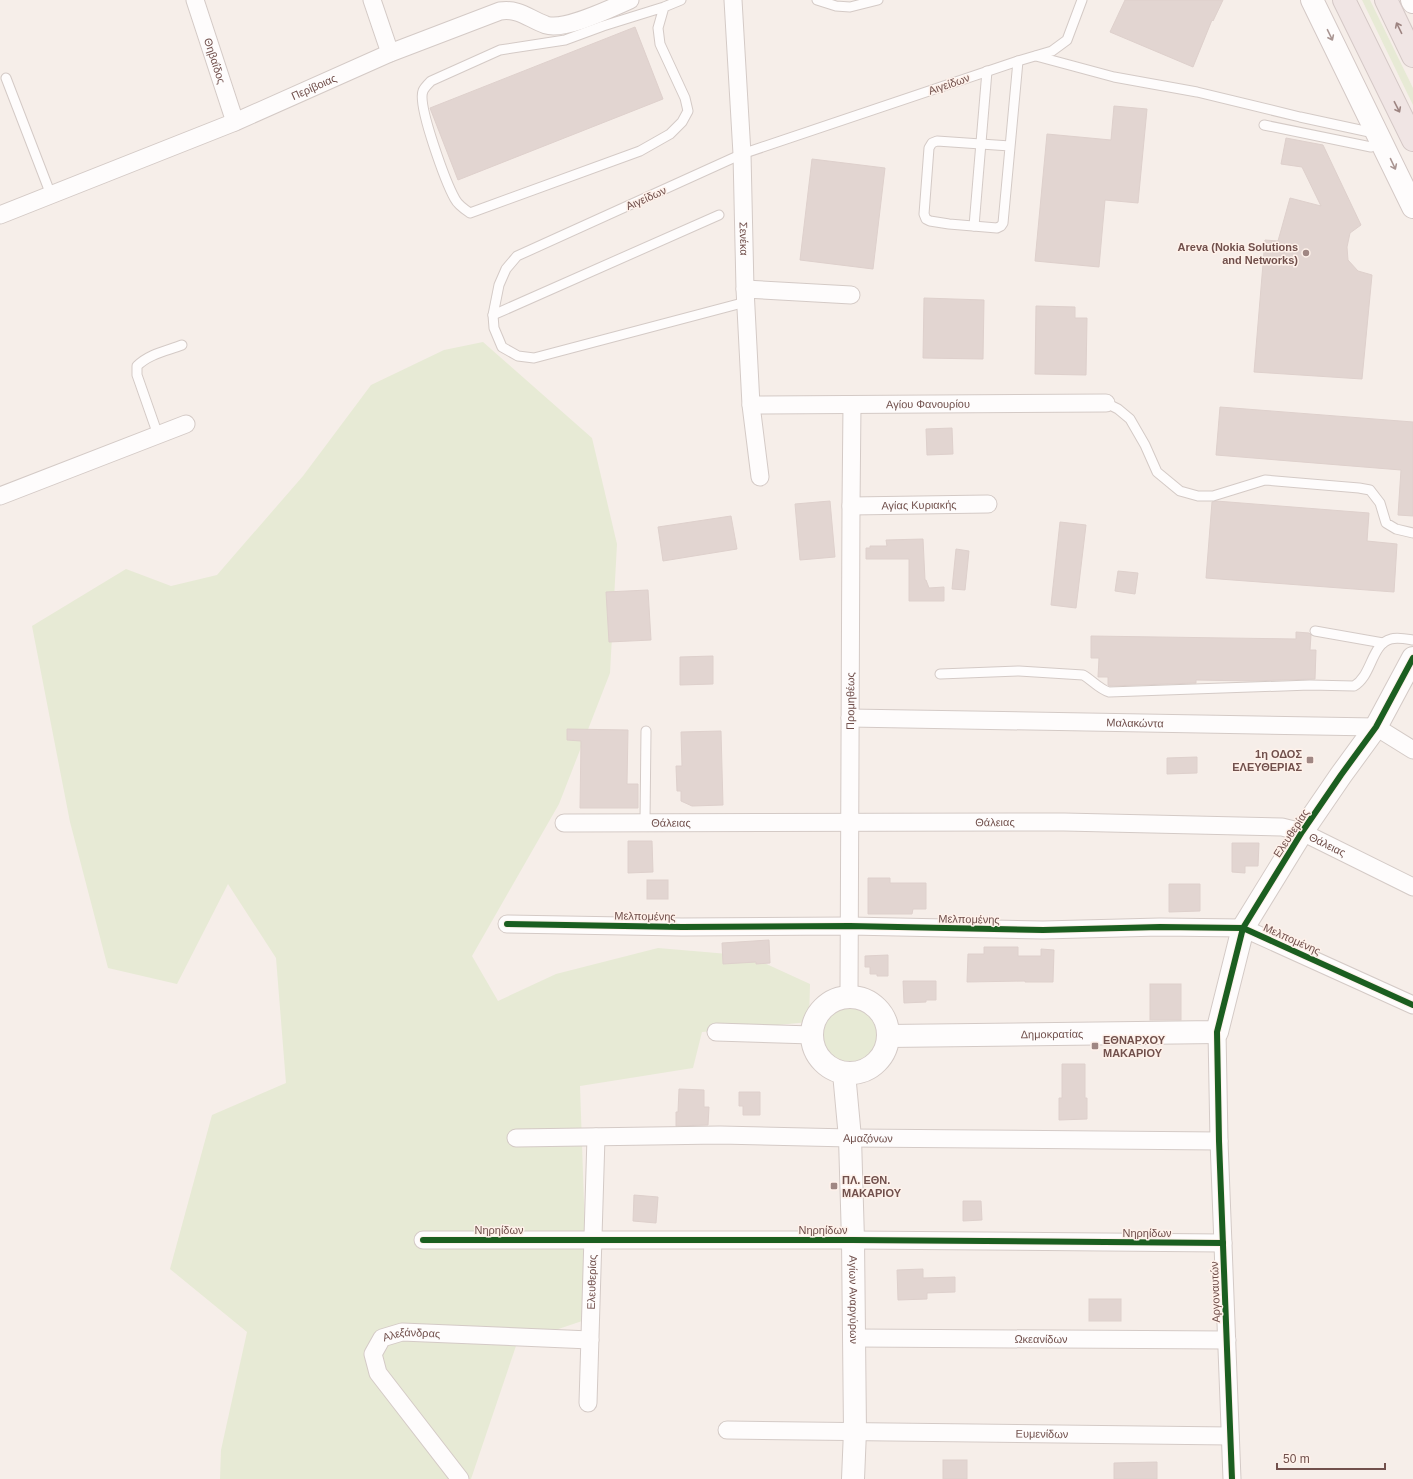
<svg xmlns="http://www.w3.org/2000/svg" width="1413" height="1479" viewBox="0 0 1413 1479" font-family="Arial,sans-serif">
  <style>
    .green { fill: #e7ead5 }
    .building { fill: #e2d5d1; stroke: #ded0cc }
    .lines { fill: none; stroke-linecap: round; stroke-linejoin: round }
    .service-casing { stroke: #d4cac6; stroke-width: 11 }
    .minor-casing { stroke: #d4cac6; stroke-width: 19 }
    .tertiary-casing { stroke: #d4cac6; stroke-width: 24 }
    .secondary-casing { stroke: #d4c9c6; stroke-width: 24 }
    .motorway-casing { stroke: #d4c8c6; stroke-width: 24 }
    .service { stroke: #fefcfc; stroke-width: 9 }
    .minor { stroke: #fefcfc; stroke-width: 17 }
    .tertiary { stroke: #fefcfc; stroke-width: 22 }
    .secondary { stroke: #fefcfc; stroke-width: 22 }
    .motorway { stroke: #f0e5e4; stroke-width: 22 }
    .cycleway-casing { stroke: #fef1ea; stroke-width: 8 }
    .cycleway { stroke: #1b5e20; stroke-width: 6 }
    .oneway { stroke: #9d8481 }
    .oneway2 { stroke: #a99592 }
    .poi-dot { fill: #a08783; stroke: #fef1ea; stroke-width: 1.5 }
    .labels { text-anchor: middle; stroke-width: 3; stroke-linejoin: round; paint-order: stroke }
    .street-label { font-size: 11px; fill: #71504c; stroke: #fef1ea }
    .poi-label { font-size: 11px; font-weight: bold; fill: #71504c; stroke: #fef1ea; text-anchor: end }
  </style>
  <rect width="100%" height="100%" fill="#f6eee9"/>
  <g class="green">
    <path d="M1362 0H1370L1413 88V105Z"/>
    <path d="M483 342 592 438 617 544 610 673 559 804 472 956 498 1001 556 974 658 948 740 955 760 961 810 984 809 1022 702 1032 693 1068 580 1086 588 1319 517 1343 471 1479H220L221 1450 247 1332 170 1269 212 1115 286 1083 276 958 228 884 177 984 108 968 70 822 32 626 126 569 171 586 217 575 303 476 371 385 444 350Z"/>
    <circle cx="849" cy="1036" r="30"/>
  </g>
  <g class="building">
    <path d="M1125 0H1223L1213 21 1212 20 1193 67 1110 32Z"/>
    <path d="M635 27 663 99 458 180 430 108Z"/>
    <path d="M1114 106 1147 109 1138 203 1105 200 1099 267 1035 261 1047 134 1111 140Z"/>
    <path d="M1286 138 1323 145 1361 225 1350 233 1347 247 1348 260 1358 271 1372 275 1362 379 1254 372 1265 240 1278 241 1290 198 1321 206 1302 167 1281 164Z"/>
    <path d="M812 159 885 168 873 269 800 260Z"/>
    <path d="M924 298 984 300 983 359 923 358Z"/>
    <path d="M1036 306 1075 307V318H1087L1086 375 1035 374Z"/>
    <path d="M1220 407 1413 422V516L1398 515 1401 470 1216 455Z"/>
    <path d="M952 428 953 454 927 455 926 429Z"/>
    <path d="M830 501 835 557 800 560 795 504Z"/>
    <path d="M1216 501 1369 513 1367 541 1397 544 1394 592 1206 578 1212 502Z"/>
    <path d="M731 516 737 549 663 561 658 527Z"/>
    <path d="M1060 522 1086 525 1076 608 1051 605Z"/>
    <path d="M923 539 925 580H926L929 588 944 587V601H909V559H866V548H870V546H887L886 540Z"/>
    <path d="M956 549 969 551 965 590 952 589Z"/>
    <path d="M1118 571 1138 573 1135 594 1115 591Z"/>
    <path d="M648 590 651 640 609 642 606 592Z"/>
    <path d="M1296 632 1309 633 1311 635 1310 650H1316L1315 679 1250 681 1196 680V683L1110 686 1108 685V677H1098L1099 658H1091V636L1296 639Z"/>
    <path d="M713 656V684L680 685V657Z"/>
    <path d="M567 729 628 730 627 784H638V808H580L581 741 567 740Z"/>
    <path d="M721 731 723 805 692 806 681 801V791H677L676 766H682L681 732Z"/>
    <path d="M1197 757V773L1167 774V758Z"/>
    <path d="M628 841H652L653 872 628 873Z"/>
    <path d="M1232 843H1259L1258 866H1245V873L1232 872Z"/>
    <path d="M868 878H890V883H926V909H913L912 914H868Z"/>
    <rect x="647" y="880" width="21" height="19"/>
    <path d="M1169 884H1200V911L1169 912Z"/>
    <path d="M769 940 770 963 756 964V962L723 964 722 943Z"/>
    <path d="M984 947H1018V956H1041V949L1054 950 1053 982H1025V981L967 982 968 954H984Z"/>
    <path d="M888 955V976H877V974H870V967H865V956Z"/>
    <path d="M903 981H936V1000H926V1002L904 1003Z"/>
    <rect x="1150" y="984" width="31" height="36"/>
    <path d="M1062 1064H1085V1098H1087V1119L1059 1120V1098H1062Z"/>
    <path d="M679 1089 704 1090V1107H709L708 1125 676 1126V1112H678Z"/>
    <path d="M739 1092H760V1115H743V1106H739Z"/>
    <path d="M634 1195 658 1197 656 1223 633 1221Z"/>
    <path d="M963 1201H981L982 1220 963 1221Z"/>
    <path d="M923 1269V1278L955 1277V1292L927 1293V1299L898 1300 897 1270Z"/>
    <rect x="1089" y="1299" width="32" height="22"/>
    <rect x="943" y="1460" width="24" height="19"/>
    <path d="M1157 1462V1479H1114V1463Z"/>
  </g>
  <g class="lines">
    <g class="service-casing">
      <g id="service">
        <path d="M817 0 836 6 850 7 878 0"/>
        <path d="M664 7 658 28 660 44 685 98 688 111 682 122 670 134 640 151 470 213C464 209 458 205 455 199 446 183 417 105 423 91 424 88 428 84 431 81L500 50 565 40 603 26 664 7 681 0"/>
        <path d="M1036 56 1114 77 1197 92 1300 117 1374 133"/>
        <path d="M6 78 51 195"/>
        <path d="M1264 125 1371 147 1382 143"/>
        <path d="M1010 146 937 141 932 143 929 148 924 214 926 219 930 221 949 224 997 228 1001 226 1003 223 1018 61"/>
        <path d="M974 226 987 71"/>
        <path d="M746 302 534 358 518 356 502 347 494 328 493 315 499 285 506 269 517 256 742 154 1018 61 1052 51 1067 40 1082 0"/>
        <path d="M493 315 719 215"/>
        <path d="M1106 403 1118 409 1130 419 1145 445 1157 472 1180 491 1198 496H1213L1265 480 1359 488 1370 490 1380 503 1386 523 1396 529 1413 533"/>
        <path d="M158 435 137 375V366C149 354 166 351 182 345"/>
        <path d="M1315 631 1383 643"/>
        <path d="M940 674 1019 671 1083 675C1092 680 1099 689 1109 692L1310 685 1354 686C1372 676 1371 644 1391 639 1397 637 1407 639 1413 640"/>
        <path d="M645 822 646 731"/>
      </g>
    </g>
    <g class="minor-casing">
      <g id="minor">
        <path id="s1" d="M195 0 235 122"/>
        <path d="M372 0 390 53"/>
        <path id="s2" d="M733 0 742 154 745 289 751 405 760 477"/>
        <path id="s3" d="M0 215 235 122 390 53 500 11C519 8 529 19 546 25 565 31 611 8 630 0"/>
        <path d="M745 289 851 295"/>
        <path id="s4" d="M751 405 1106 403"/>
        <path d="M0 496 186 424"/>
        <path id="s5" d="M851 506 988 504"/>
        <path id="s6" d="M850 718 1376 727 1413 750"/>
        <path id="s7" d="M564 823 1064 822 1282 827 1302 832 1413 887"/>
        <path d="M507 924 682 927 850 926 1043 930 1160 927 1243 928 1413 1005"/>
        <path id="s8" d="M849 997 851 506 852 405"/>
        <path d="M716 1032 812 1035"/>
        <path d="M1217 1032 1219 1141 1232 1479"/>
        <path id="s9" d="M516 1138 720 1135 850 1138 1219 1141"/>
        <path d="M423 1240H853L1223 1243"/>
        <path id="s10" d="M855 1338 1227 1340"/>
        <path id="s11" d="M588 1403 596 1137"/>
        <path id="s12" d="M727 1430 1230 1436"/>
        <path id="s13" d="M460 1479 378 1373 373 1354 382 1338 402 1332 590 1340"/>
      </g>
    </g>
    <g class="tertiary-casing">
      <g id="tertiary">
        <circle cx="850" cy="1035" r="38"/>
        <path id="s14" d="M888 1036 1217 1032 1243 928 1302 832 1341 775 1376 727 1413 658"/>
        <path id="s15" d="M844 1073 850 1138 853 1240 855 1431 853 1479"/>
      </g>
    </g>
    <g class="secondary-casing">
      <g id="secondary">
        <path d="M1312 0 1413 207"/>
        <path d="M1412 0 1413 2"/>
      </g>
    </g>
    <g class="motorway-casing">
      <g id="motorway">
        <path d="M1344 0 1413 140"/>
        <path d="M1386 0 1413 56"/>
      </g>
    </g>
    <use href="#service" class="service"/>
    <use href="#minor" class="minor"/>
    <use href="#tertiary" class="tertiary"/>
    <use href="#secondary" class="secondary"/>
    <use href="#motorway" class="motorway"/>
    <g class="cycleway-casing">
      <g id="cycleway">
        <path d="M507 924 682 927 850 926 1043 930 1160 927 1243 928 1413 1005"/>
        <path d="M423 1240H853L1223 1243"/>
        <path d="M1232 1479 1219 1141 1217 1032 1243 928 1302 832 1341 775 1376 727 1413 658"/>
      </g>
    </g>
    <use href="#cycleway" class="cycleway"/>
  </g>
  <defs><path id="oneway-shaft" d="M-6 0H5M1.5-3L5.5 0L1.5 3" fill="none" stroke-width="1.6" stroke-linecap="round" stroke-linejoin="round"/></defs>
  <g class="oneway">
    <use href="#oneway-shaft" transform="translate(1399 28) rotate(-116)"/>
    <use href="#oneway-shaft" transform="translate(1397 107) rotate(63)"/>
  </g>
  <g class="oneway2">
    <use href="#oneway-shaft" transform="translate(1330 35) rotate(64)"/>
    <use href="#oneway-shaft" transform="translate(1393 164) rotate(65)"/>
  </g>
  <g class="poi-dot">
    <circle cx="1306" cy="253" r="4"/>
    <rect x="1306" y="756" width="8" height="8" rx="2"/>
    <rect x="1091" y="1042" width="8" height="8" rx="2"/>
    <rect x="830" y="1182" width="8" height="8" rx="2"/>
  </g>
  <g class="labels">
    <g class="street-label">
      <text dy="4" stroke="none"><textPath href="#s1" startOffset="64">Θηβαΐδος</textPath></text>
      <text transform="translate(949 84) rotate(-19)" y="4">Αιγείδων</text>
      <text dy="4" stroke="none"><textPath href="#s3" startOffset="339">Περίβοιας</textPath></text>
      <text transform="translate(646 198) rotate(-24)" y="4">Αιγείδων</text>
      <text dy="4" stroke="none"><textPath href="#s2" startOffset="239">Σενέκα</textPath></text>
      <text dy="4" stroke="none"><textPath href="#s4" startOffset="177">Αγίου Φανουρίου</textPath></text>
      <text dy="4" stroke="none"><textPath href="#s5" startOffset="68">Αγίας Κυριακής</textPath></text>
      <text dy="4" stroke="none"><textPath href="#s8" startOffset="296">Προμηθέως</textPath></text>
      <text dy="4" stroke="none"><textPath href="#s6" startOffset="285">Μαλακώντα</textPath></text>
      <text dy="4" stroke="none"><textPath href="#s7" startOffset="107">Θάλειας</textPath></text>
      <text dy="4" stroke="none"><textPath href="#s7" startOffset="431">Θάλειας</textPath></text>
      <text transform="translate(1291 833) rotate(-57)" y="4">Ελευθερίας</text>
      <text dy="4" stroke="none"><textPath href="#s7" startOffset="767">Θάλειας</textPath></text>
      <text transform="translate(645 916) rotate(1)" y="4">Μελπομένης</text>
      <text transform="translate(969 919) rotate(1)" y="4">Μελπομένης</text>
      <text transform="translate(1292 939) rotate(24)" y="4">Μελπομένης</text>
      <text dy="4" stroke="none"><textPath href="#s14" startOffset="164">Δημοκρατίας</textPath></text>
      <text dy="4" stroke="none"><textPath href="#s9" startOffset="352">Αμαζόνων</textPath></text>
      <text x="499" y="1234">Νηρηίδων</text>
      <text x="823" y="1234">Νηρηίδων</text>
      <text x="1147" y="1237">Νηρηίδων</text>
      <text dy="4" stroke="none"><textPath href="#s11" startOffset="121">Ελευθερίας</textPath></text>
      <text transform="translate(1215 1292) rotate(-92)" y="4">Αργοναυτών</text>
      <text dy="4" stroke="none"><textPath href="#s15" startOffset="227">Αγίων Αναργύρων</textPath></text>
      <text dy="4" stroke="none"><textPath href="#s13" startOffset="202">Αλεξάνδρας</textPath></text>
      <text dy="4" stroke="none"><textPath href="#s10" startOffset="186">Ωκεανίδων</textPath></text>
      <text dy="4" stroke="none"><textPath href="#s12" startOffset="315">Ευμενίδων</textPath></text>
    </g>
    <g class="poi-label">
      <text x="1298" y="251">Areva (Nokia Solutions<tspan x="1298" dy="13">and Networks)</tspan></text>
      <text x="1302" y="758">1η ΟΔΟΣ<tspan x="1302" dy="13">ΕΛΕΥΘΕΡΙΑΣ</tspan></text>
      <text x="1103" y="1044" text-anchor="start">ΕΘΝΑΡΧΟΥ<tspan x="1103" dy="13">ΜΑΚΑΡΙΟΥ</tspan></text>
      <text x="842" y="1184" text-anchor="start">ΠΛ. ΕΘΝ.<tspan x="842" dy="13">ΜΑΚΑΡΙΟΥ</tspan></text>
    </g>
  </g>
  <path d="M1277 1463v6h108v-6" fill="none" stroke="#71504c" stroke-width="2"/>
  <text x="1283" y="1463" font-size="12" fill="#71504c" stroke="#fef1ea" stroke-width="3" paint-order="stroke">50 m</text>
</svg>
